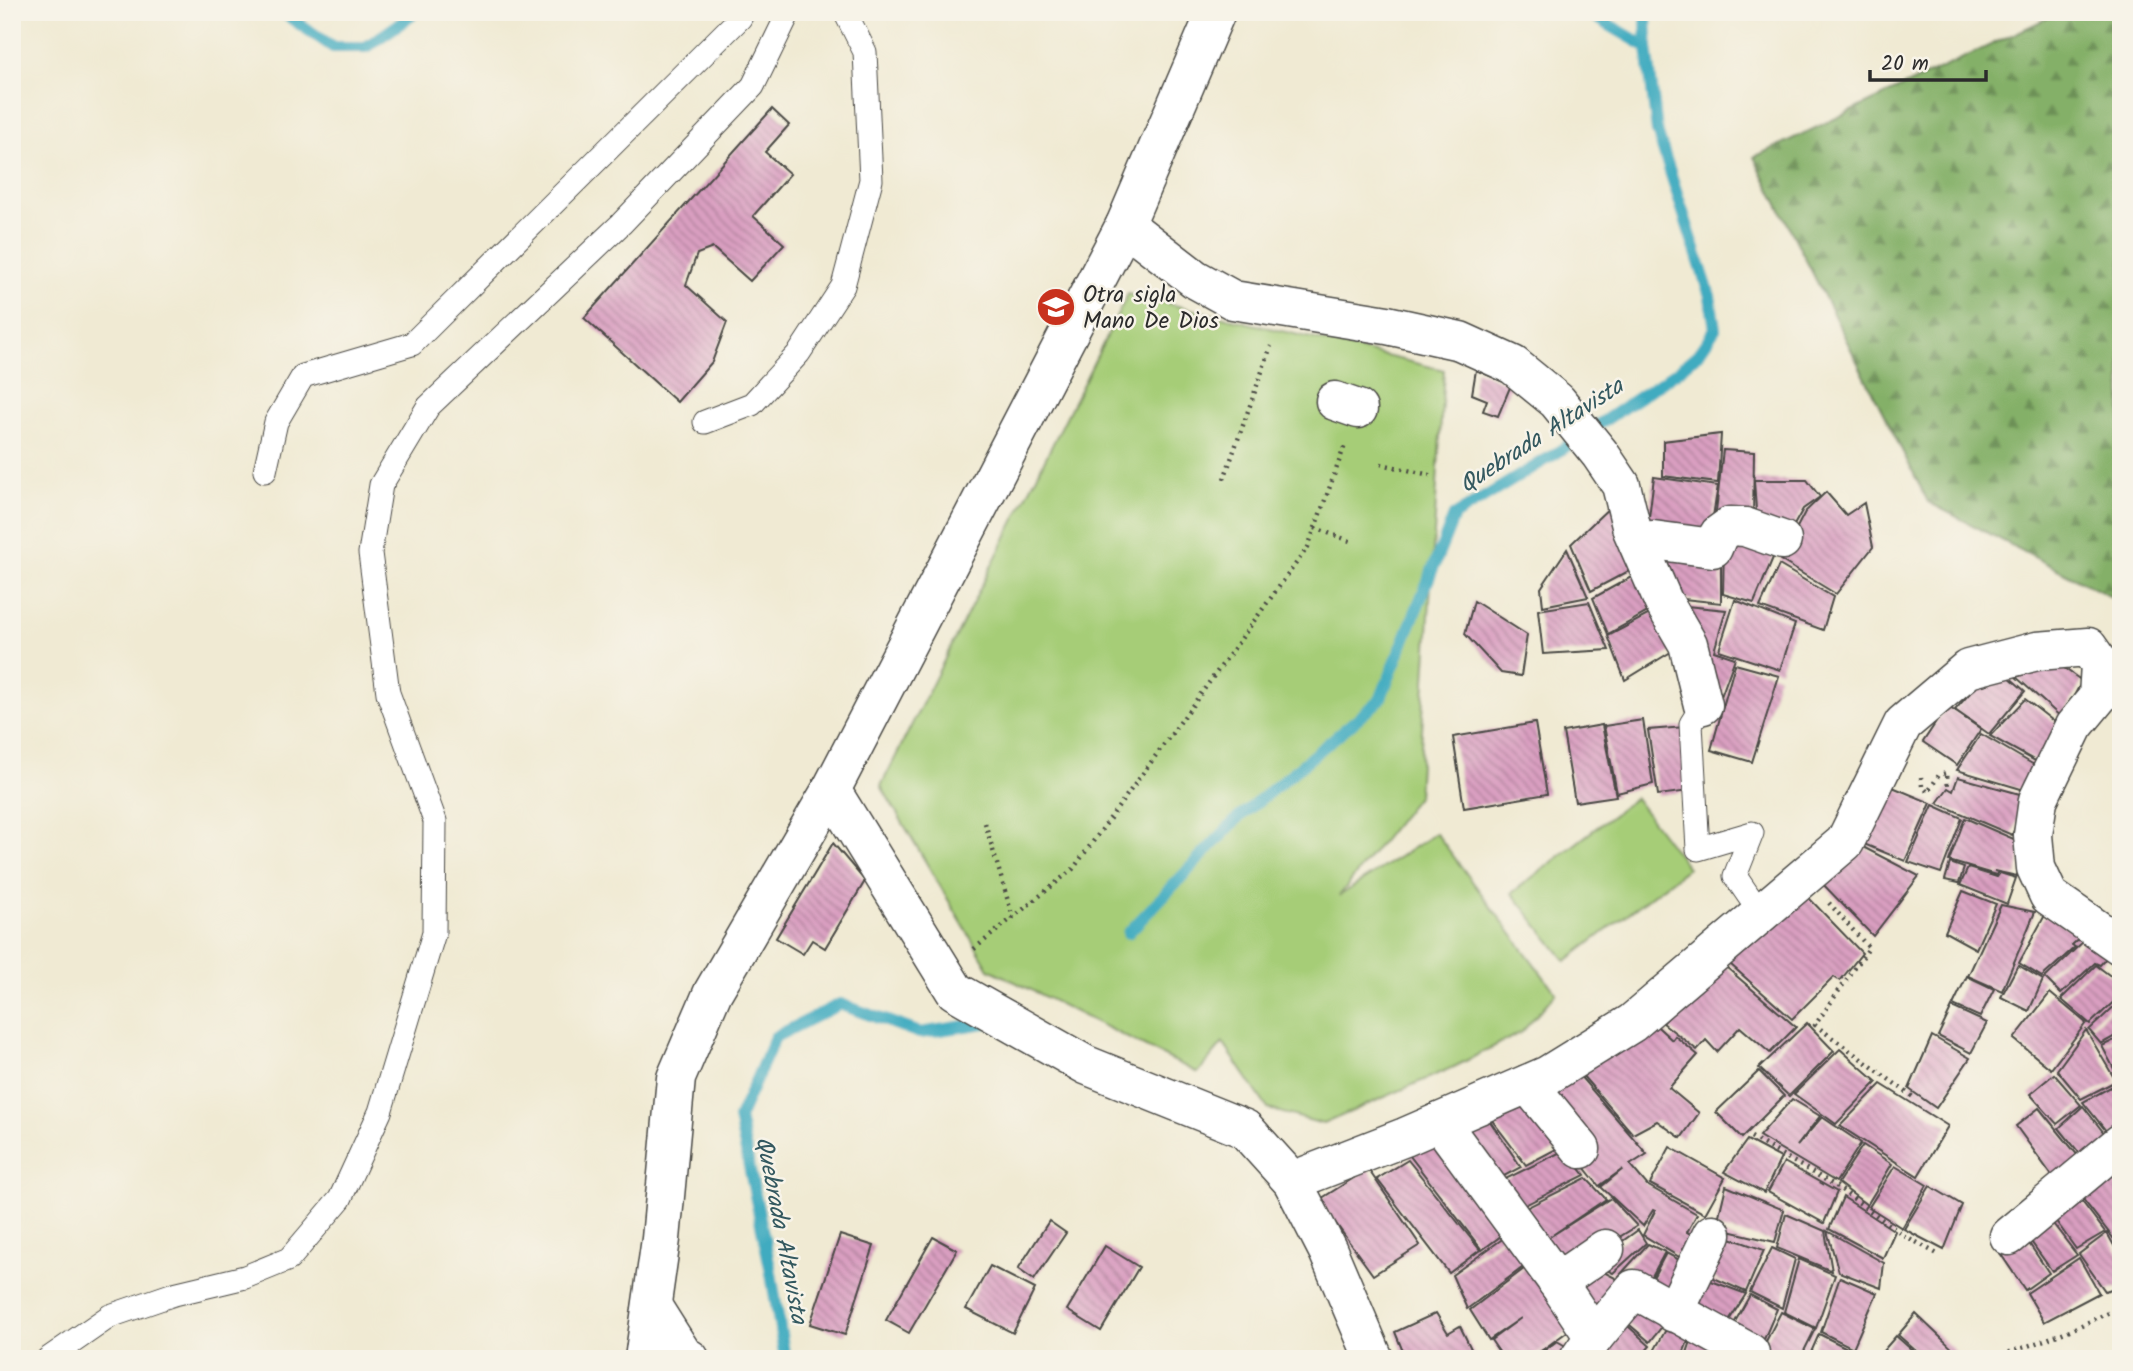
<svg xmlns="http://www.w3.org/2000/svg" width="2133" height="1371" viewBox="0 0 2133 1371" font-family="Kalam,sans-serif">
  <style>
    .forest { fill: url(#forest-firs); stroke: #586e4a; stroke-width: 2 }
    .park { fill: #a6cd77; stroke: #687c51; stroke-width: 2 }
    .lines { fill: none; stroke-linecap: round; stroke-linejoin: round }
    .stream { stroke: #41abc0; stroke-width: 12 }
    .building { fill: url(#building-back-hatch) }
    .lane-casing { stroke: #494844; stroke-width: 25 }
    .street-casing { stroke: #494844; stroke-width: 41 }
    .secondary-casing { stroke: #494844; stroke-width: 41 }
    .path { stroke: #494844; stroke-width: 4.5; stroke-dasharray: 2 5; stroke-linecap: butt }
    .lane { stroke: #fff; stroke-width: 23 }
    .street { stroke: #fff; stroke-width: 38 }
    .secondary { stroke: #fff; stroke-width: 38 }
    .labels { text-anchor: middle; stroke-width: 5; stroke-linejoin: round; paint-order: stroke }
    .poi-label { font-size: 23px; fill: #2b2b2b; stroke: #f7f3e8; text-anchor: start }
    .water-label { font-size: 24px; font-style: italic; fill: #33585f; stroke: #f7f3e8 }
  </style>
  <defs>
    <pattern id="forest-firs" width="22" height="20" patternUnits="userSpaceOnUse" patternTransform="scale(1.75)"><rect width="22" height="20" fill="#84b068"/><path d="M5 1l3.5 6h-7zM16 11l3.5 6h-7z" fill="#6c8f56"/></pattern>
    <pattern id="building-back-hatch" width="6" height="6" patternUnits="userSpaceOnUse" patternTransform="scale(1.75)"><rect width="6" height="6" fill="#da9fc1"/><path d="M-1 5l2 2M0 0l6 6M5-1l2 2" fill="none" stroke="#b1829d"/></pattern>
  </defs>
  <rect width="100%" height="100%" fill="#f7f3e8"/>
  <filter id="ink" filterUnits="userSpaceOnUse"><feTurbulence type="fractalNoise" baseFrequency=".0143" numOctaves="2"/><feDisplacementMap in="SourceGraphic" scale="14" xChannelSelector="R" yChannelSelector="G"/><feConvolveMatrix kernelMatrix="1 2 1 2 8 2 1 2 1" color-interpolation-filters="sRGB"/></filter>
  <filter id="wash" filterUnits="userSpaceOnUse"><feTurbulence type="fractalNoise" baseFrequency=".00686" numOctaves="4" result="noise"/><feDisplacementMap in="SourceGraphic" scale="28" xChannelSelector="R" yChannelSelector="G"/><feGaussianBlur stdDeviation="1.57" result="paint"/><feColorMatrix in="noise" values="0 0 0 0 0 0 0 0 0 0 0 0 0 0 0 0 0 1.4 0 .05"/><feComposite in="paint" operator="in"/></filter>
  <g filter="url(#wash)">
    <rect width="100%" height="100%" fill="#f0ead3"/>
    <path class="forest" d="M2060 12H2121V602L1928 502 1754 157Z"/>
    <g class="park">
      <path d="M1128 294 1444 370 1418 796 1339 896 1436 833 1556 993 1522 1032 1456 1066 1323 1124 1268 1109 1223 1043 1198 1073 989 969 881 786Z"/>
      <path d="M1635 798 1688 868 1566 961 1512 893Z"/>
    </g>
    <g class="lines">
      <g class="stream">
        <path d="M282 12 333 47H366L411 16 413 12"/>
        <path d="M1587 12 1647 47"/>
        <path d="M1128 933 1237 819 1380 700 1454 516 1555 454 1678 371 1698 354 1715 329 1710 296 1657 131 1647 47 1646 12"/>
        <path d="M785 1359 770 1267 739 1118 775 1037 840 1004 920 1033 991 1022"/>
      </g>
    </g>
    <g id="blocks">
      <g class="building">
        <path d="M772 109 789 125 765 152 790 174 753 216 784 244 750 281 713 248 697 254 686 285 727 322 712 362 677 402 584 318Z"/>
        <path d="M1476 370 1511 385 1498 416 1483 411 1487 400 1472 394Z"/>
        <path d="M1721 434 1718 483 1663 476V441Z"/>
        <path d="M1723 450 1754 452 1753 520H1715Z"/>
        <path d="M1654 477 1718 486 1709 541 1647 534Z"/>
        <path d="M1754 480H1807L1820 497 1803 509 1788 536 1757 525Z"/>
        <path d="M1826 492 1846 515 1864 503 1873 547 1836 594 1780 560 1805 512Z"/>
        <path d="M1613 504 1642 564 1591 591 1571 544Z"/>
        <path d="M1724 543 1777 548 1754 603 1723 594Z"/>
        <path d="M1662 548 1721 556V603L1665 597Z"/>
        <path d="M1567 549 1588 597 1543 606 1541 588Z"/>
        <path d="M1779 565 1833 597 1823 630 1760 607Z"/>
        <path d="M1644 570 1660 605 1608 634 1593 598Z"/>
        <path d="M1735 600 1795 624 1780 670 1719 650Z"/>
        <path d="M1474 601 1527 635 1521 676 1501 673 1465 634Z"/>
        <path d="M1589 602 1609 650 1543 654 1538 610Z"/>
        <path d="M1676 605 1726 610 1714 651 1735 658 1719 702Z"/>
        <path d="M1659 609 1679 647 1625 680 1608 636Z"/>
        <path d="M2057 663 2082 681 2062 718 2016 677Z"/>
        <path d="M1735 664 1779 676 1752 762 1711 750Z"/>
        <path d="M2008 676 2025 691 1989 734 1955 710 1976 686Z"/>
        <path d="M2025 699 2057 724 2039 763 1990 736Z"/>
        <path d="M1947 706 1981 729 1957 765 1923 742Z"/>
        <path d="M1643 720 1653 784 1617 793 1604 726Z"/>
        <path d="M1535 723 1547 794 1464 808 1453 737Z"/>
        <path d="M1602 725 1616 796 1575 802 1563 732Z"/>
        <path d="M1685 727 1690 791 1658 795 1648 730Z"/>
        <path d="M1981 734 2041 769 2031 792 1957 770Z"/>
        <path d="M1958 777 2027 796 2012 835 1937 803 1948 788 1953 791Z"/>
        <path d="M1890 786 1931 803 1905 861 1859 842Z"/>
        <path d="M1933 805 1962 818 1941 873 1908 862Z"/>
        <path d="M1965 818 2023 843 2017 876 1994 871 1998 872 1996 875 1949 861Z"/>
        <path d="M833 843 865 881 825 948 812 940 803 954 776 938Z"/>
        <path d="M1859 845 1919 876 1873 936 1819 880Z"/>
        <path d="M1950 863 1964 868 1959 883 1945 880Z"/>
        <path d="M1968 868 1997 877 2000 873 2016 878 2007 904 1960 885Z"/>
        <path d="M1963 891 1996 904 1976 949 1945 932Z"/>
        <path d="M1806 895 1862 953 1840 981 1834 977 1792 1019 1721 956Z"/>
        <path d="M2001 905 2035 912 2002 991 1968 976Z"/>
        <path d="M2045 915 2083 935 2072 945 2075 947 2042 977 2019 963Z"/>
        <path d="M2088 937 2110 954 2100 965 2095 963 2061 994 2045 978Z"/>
        <path d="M1719 961 1796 1027 1770 1053 1740 1027 1717 1052 1706 1040 1697 1050 1663 1023Z"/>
        <path d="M2018 965 2043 980 2029 1011 2001 997Z"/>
        <path d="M2096 965 2121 984V995L2090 1024 2061 999Z"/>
        <path d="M1967 976 1994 989 1980 1017 1953 1005Z"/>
        <path d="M2050 993 2086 1023 2051 1069 2014 1039Z"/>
        <path d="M2121 1000V1033L2101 1044 2089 1030Z"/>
        <path d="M1952 1007 1987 1023 1971 1053 1938 1036Z"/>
        <path d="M1648 1018 1672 1040 1675 1036 1698 1055 1669 1088 1699 1113 1681 1138 1657 1121 1633 1134 1582 1075Z"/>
        <path d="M1807 1023 1834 1051 1789 1096 1759 1068Z"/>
        <path d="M2086 1030 2116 1081 2081 1099 2057 1070Z"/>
        <path d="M1932 1036 1970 1058 1936 1108 1909 1089Z"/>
        <path d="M2121 1037V1082L2102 1046Z"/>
        <path d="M1840 1049 1877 1082 1836 1124 1794 1094Z"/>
        <path d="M1573 1068 1647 1154 1630 1165 1647 1185 1697 1214 1687 1232 1702 1240 1691 1264 1643 1235 1655 1211 1653 1210 1643 1226 1601 1187 1623 1169 1599 1186 1580 1162 1544 1091Z"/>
        <path d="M1759 1071 1784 1096 1742 1138 1716 1112Z"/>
        <path d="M2054 1074 2081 1105 2057 1124 2030 1094Z"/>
        <path d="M2118 1083 2121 1088V1131L2111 1137 2083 1102Z"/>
        <path d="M1881 1084 1948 1126 1918 1176 1840 1126Z"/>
        <path d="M1523 1098 1564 1145 1526 1165 1491 1119Z"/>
        <path d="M1792 1099 1820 1116 1797 1146 1822 1117 1861 1143 1836 1182 1759 1136Z"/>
        <path d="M2083 1106 2111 1142 2085 1160 2059 1128Z"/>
        <path d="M2039 1108 2084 1163 2058 1184 2016 1126Z"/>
        <path d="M1487 1117 1521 1167 1491 1183 1457 1137Z"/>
        <path d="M1438 1140 1509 1230 1482 1250 1410 1156Z"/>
        <path d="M1747 1140 1781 1158 1764 1193 1724 1172Z"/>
        <path d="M1863 1145 1892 1164 1867 1205 1838 1183Z"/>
        <path d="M1670 1147 1725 1178 1705 1214 1650 1184Z"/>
        <path d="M1565 1150 1585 1175 1513 1211 1493 1185Z"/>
        <path d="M1408 1160 1480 1250 1449 1273 1377 1179Z"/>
        <path d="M1784 1162 1837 1192 1824 1223 1768 1192Z"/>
        <path d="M1895 1166 1927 1185 1902 1228 1869 1207Z"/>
        <path d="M2114 1168 2121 1176V1239L2117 1243 2079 1194Z"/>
        <path d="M1368 1169 1420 1245 1373 1275 1319 1200Z"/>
        <path d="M1586 1178 1606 1199 1548 1238 1611 1198 1637 1226 1561 1273 1514 1214Z"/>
        <path d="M1726 1186 1784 1210 1775 1242 1716 1228Z"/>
        <path d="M1930 1186 1962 1205 1944 1250 1904 1229Z"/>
        <path d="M2074 1191 2105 1232 2076 1249 2048 1210Z"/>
        <path d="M1843 1197 1895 1231 1883 1258 1829 1229Z"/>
        <path d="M2044 1212 2077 1255 2052 1271 2022 1229Z"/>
        <path d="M1786 1214 1825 1231 1832 1271 1777 1248Z"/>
        <path d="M1049 1221 1066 1233 1034 1280 1018 1269Z"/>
        <path d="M1638 1230 1646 1243 1613 1273 1592 1263Z"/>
        <path d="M1827 1231 1884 1263 1881 1288 1839 1272Z"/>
        <path d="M2022 1233 2049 1273 2025 1290 1998 1250Z"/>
        <path d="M2107 1233 2121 1258V1286L2105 1291 2079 1254Z"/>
        <path d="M1719 1234 1764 1250 1746 1292 1700 1272Z"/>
        <path d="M840 1235 874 1246 845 1335 810 1324Z"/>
        <path d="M1508 1235 1530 1262 1467 1309 1452 1275Z"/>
        <path d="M933 1237 957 1250 909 1333 886 1320Z"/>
        <path d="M1648 1244 1665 1252 1645 1289 1619 1276Z"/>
        <path d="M1105 1246 1139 1267 1101 1331 1067 1310Z"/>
        <path d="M1772 1248 1795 1259 1782 1308 1750 1292Z"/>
        <path d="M1666 1253 1689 1265 1668 1302 1646 1291Z"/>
        <path d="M2079 1258 2099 1293 2044 1322 2027 1293Z"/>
        <path d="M1799 1259 1835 1275 1816 1328 1784 1312Z"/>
        <path d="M1533 1262 1579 1323 1530 1359H1504L1491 1340 1521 1318 1489 1340 1470 1310Z"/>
        <path d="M1588 1264 1629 1285 1595 1328 1570 1295Z"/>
        <path d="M990 1266 1035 1289 1013 1333 966 1309Z"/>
        <path d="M1698 1276 1746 1294 1724 1328 1682 1309Z"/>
        <path d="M1840 1277 1877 1293 1853 1348 1821 1332Z"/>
        <path d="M1750 1295 1777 1309 1759 1351 1727 1336Z"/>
        <path d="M1634 1296 1670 1316 1650 1342 1618 1315Z"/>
        <path d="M1781 1312 1815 1329 1800 1359H1772L1761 1351Z"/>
        <path d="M1436 1313 1448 1333 1460 1326 1476 1359H1406L1395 1332Z"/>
        <path d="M1916 1314 1957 1353 1948 1359H1925L1898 1335Z"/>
        <path d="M1618 1317 1650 1346 1639 1359H1598Z"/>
        <path d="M1673 1317 1693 1328 1681 1359H1668L1654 1351Z"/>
        <path d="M1694 1332 1721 1359H1685Z"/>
        <path d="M1819 1334 1853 1351 1849 1359H1808Z"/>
        <path d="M1896 1336 1922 1359H1876Z"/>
        <path d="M1557 1341 1576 1352 1572 1359H1533Z"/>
      </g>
    </g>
  </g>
  <g filter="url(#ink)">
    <use href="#blocks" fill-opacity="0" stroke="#494844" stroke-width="2"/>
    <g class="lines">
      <g class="lane-casing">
        <g id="lane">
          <path d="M705 422 752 404 799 353 843 286 871 180 865 52 845 12"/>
          <path d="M265 471 276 422 303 376 412 344 740 18 743 12"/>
          <path d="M1703 705 1691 724 1698 849 1752 833 1735 876 1761 914"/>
          <path d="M48 1359 110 1316 174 1294 245 1277 289 1259 340 1199 380 1112 434 933 435 821 388 693 370 553 381 485 428 407 621 224 753 86 789 12"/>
        </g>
      </g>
      <g class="street-casing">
        <g id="street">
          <path d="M1125 225 1195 279 1233 300 1387 325 1460 341 1513 365 1557 401 1600 454 1621 485 1632 530 1663 601 1688 644 1703 705"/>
          <path d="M1335 401 1358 409"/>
          <path d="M1638 543 1653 540 1713 548 1719 534 1730 526 1745 527 1782 540"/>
          <path d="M831 790 955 991 1086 1065 1245 1129 1292 1181 1328 1251 1374 1359"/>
          <path d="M1528 1084 1581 1149"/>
          <path d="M1440 1122 1554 1277 1594 1337 1579 1359"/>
          <path d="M1292 1181 1405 1137 1548 1075 1632 1023 1845 842 1903 724 1968 669 2037 651 2088 647 2100 664 2098 697 2074 726 2038 800 2033 835 2036 868 2049 896 2121 946"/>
          <path d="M2009 1236 2121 1143"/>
          <path d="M1557 1282 1605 1249"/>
          <path d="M652 1306 683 1355 690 1359"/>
          <path d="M1674 1313 1712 1234"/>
          <path d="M1594 1337 1634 1289 1750 1353"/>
        </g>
      </g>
      <g class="secondary-casing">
        <path id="secondary" d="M644 1359 661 1239 676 1078 713 992 831 790 1125 225 1216 12"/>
      </g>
      <g class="path">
        <path d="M1381 464 1430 475"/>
        <path d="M1224 479 1271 346"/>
        <path d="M1315 528 1350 541"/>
        <path d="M1921 777 1922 786 1928 792 1939 775 1947 773 1948 788"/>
        <path d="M985 823 1013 918"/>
        <path d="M1829 903 1869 948 1815 1025 1913 1097"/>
        <path d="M974 949 1073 869 1308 547 1345 445"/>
        <path d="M1751 1137 1836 1186 1902 1234 1939 1255"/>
        <path d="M1989 1359C2035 1344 2078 1329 2121 1306"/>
      </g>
      <use href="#lane" class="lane"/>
      <use href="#street" class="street"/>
      <use href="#secondary" class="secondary"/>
    </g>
  </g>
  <defs>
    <g id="school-disc" transform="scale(2.0125)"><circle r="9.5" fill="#c8321e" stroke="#f7f3e8"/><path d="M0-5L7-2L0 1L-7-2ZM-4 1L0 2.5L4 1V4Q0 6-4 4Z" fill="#fff"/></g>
  </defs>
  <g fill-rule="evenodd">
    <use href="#school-disc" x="1056" y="307"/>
  </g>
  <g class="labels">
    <g class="poi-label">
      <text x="1083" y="302">Otra sigla<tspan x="1083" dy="26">Mano De Dios</tspan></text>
    </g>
    <g class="water-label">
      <text transform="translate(1541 435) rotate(-33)" y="8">Quebrada Altavista</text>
      <text transform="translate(782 1230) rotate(79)" y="8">Quebrada Altavista</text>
    </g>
  </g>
  <rect width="2133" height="1371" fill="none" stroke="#f7f3e8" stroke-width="42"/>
  <path d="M1870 70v10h116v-10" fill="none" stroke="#2b2b2b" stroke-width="3.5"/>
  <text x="1881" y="70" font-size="21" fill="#2b2b2b" stroke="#f7f3e8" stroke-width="5" paint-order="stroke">20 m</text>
</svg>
